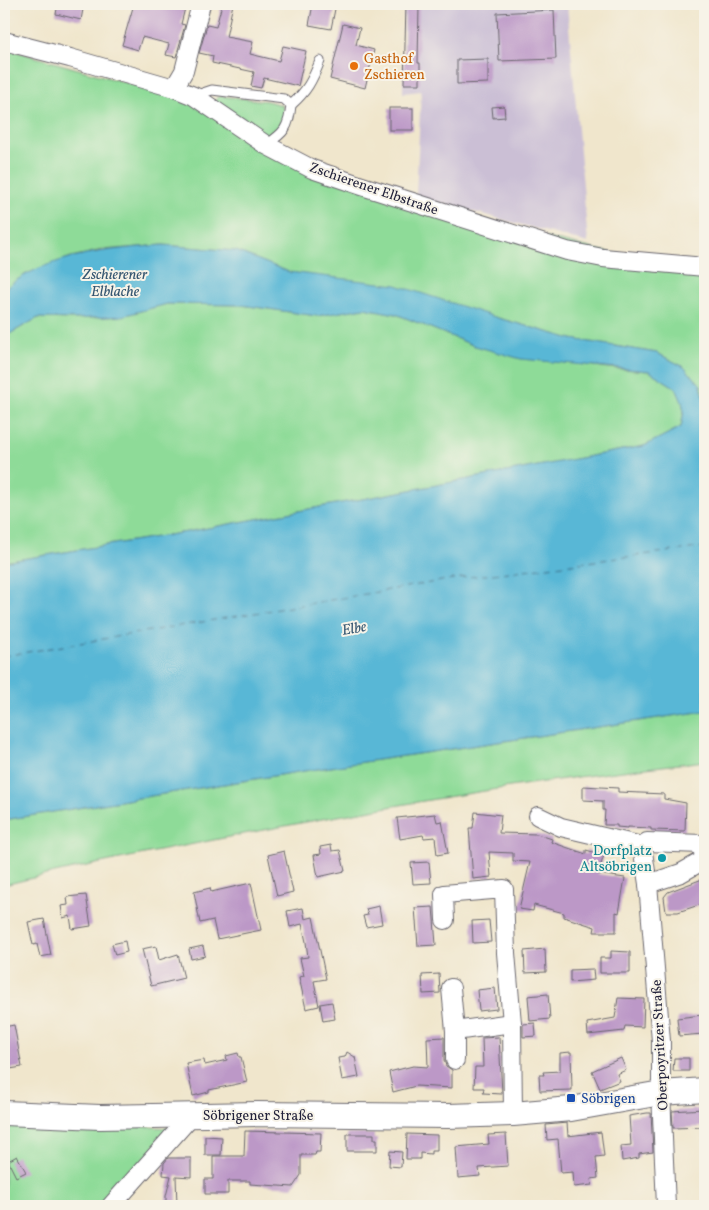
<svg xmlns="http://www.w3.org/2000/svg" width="709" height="1210" viewBox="0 0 709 1210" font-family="Vollkorn,serif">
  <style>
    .industrial { fill: #cbbfd5 }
    .green { fill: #8edb98; stroke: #587e6a }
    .water { fill: #58b7d6; stroke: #3d6c88 }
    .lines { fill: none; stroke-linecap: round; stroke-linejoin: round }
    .ferry { stroke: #355671; stroke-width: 1; stroke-dasharray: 6 5; stroke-linecap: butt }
    .building { fill: #bc98c7 }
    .lane-casing { stroke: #6a676e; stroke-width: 11 }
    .street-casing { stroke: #6a676e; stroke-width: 20 }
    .secondary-casing { stroke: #6a676e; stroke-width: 26 }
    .lane { stroke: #fff; stroke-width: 9 }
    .street { stroke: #fff; stroke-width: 18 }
    .secondary { stroke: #fff; stroke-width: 24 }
    .food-dot { fill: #e8710a; stroke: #f7f3e8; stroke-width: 2 }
    .culture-dot { fill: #0f9aa8; stroke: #f7f3e8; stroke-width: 2 }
    .transit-dot { fill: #1a4fb4; stroke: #f7f3e8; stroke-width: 2 }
    .labels { text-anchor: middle; stroke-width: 4; stroke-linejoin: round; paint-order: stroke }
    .food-label { font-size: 14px; fill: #c56008; stroke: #f7f3e8; text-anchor: start }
    .street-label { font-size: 14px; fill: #22223b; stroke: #f7f3e8 }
    .culture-label { font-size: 14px; fill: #0d838f; stroke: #f7f3e8; text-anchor: end }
    .transit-label { font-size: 14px; fill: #164399; stroke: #f7f3e8; text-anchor: start }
    .water-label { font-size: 15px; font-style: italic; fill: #355671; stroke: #f7f3e8 }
  </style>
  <rect width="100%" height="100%" fill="#f7f3e8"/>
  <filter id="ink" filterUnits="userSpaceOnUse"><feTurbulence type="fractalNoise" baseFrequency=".02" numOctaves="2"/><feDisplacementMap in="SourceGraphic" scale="10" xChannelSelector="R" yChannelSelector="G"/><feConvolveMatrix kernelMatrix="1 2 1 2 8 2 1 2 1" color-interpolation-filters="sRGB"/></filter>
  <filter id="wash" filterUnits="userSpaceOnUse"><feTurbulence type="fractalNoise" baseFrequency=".0096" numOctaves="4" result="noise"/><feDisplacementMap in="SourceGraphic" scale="20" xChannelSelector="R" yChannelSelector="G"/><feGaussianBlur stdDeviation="1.12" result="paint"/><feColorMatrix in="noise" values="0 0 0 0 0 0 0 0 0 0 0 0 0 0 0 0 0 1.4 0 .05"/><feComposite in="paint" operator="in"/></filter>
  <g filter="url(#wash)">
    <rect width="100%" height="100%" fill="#f0e6cc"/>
    <path class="industrial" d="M404 4H567L588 243 416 196 421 91 403 93Z"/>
    <g class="green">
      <path d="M4 48 180 98 232 127 411 207 705 274V405L701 385 684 367 657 353 572 339 498 318 322 277 289 272 236 251 163 245 102 250 71 257 26 274 4 289Z"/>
      <path d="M220 96 267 101 282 105C288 122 280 132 264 135L216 104 215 100Z"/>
      <path d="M167 304 241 305 317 316 364 308 396 314 475 346 607 368 649 371 676 388 682 401 684 411 681 427 644 446 187 532 4 562V337L38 318 75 319 122 316Z"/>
      <path d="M705 711V761C536 780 366 809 199 843 134 856 68 869 4 885V820L304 771Z"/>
      <path d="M4 1121 176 1128 105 1206H4Z"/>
    </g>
    <path class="water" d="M163 245 236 251 289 272 396 285 498 318 572 339 657 353 684 367 701 385 705 405V711L304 771 4 820V562L187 532 644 446 681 427 684 411 682 402 676 388 649 371 521 359 475 346 396 314 364 308 317 316 241 305 167 304 122 316 75 319 38 318 4 337V289C11 284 19 278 27 274 70 252 116 249 163 245Z"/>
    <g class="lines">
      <path class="ferry" d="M4 656 453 579 705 547"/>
    </g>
    <g id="blocks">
      <g class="building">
        <path d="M58 4H84L81 20 56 14Z"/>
        <path d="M134 4H186L181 24 185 25 176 57 166 55 169 44 142 37 138 50 122 45Z"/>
        <path d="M222 4H233L226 37 253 42 250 54 279 61 283 46 306 51 298 86 264 78 261 88 251 86 254 72 212 63 213 56 199 53 207 25 216 27Z"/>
        <path d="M313 4H336L331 29 309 25Z"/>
        <path d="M406 4H419L418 63H420V84H404Z"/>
        <path d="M554 10 556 59 499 61 497 13Z"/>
        <path d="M343 24 360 28 356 45 374 50 365 88 330 79Z"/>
        <path d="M488 59V83L457 84V60Z"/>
        <path d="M504 106 505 117 493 118 492 107Z"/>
        <rect x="389" y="108" width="24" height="22"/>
        <path d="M583 786 618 788V792L664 794V799L686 803 685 831 651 830V828L628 827V828L617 827V825H604L605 810H603V801L583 800Z"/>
        <path d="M475 812 501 815 499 833 537 834 552 839 551 842 586 854V850L604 855 598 874 625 878 619 913 616 912V932H594L595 927 564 917V913L534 905 533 911 519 909 530 862 513 861V853L489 852 491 877 473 879 469 828H473Z"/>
        <path d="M435 814 437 822 442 821 448 853 437 855 435 837 424 838 423 835 400 839 397 818Z"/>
        <path d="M331 845 332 851 340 850 345 871 318 877 314 855 321 854 320 847Z"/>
        <path d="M284 851 293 892 277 896 268 855Z"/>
        <path d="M429 862 431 883 413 884 411 863Z"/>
        <path d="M705 878V903L678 912H666L664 897 668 892Z"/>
        <path d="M251 883 261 930 217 939 213 920 200 923 194 892 210 888 211 892Z"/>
        <path d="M86 895 91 926 72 929 70 916 63 918 61 906 68 905 67 897Z"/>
        <path d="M379 906 382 924 366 927 363 916 368 915 366 909Z"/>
        <path d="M433 907 436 945 418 946 415 908Z"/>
        <path d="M303 908 305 919 313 917 326 979 314 981 319 1006 306 1009 299 977 304 976 300 958 308 957 306 942 302 924 290 927 287 911Z"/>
        <path d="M44 919 51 955 40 957 37 944 33 945 28 922Z"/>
        <path d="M489 920 491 942 473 943 472 921Z"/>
        <path d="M125 941 127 952 115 955 112 944Z"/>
        <path d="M156 946 159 960 178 954 184 978 151 986 142 949Z"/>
        <path d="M203 946 205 956 191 959 189 949Z"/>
        <path d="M545 949 546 972 525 973 524 951Z"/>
        <path d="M611 951 630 952V973H600V958H611Z"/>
        <path d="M593 969 594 980 570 982V970Z"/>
        <path d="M439 974 440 993 423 994 422 975Z"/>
        <path d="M495 988 497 1009 479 1011 477 990Z"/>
        <path d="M548 994 550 1019 530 1021 528 996Z"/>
        <path d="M618 998 644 999 643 1027 625 1026 624 1031 588 1035 587 1023 615 1018Z"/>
        <path d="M332 1002 335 1019 323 1021 320 1004Z"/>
        <path d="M702 1015 703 1034 679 1036 677 1018Z"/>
        <path d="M535 1023 536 1036 523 1037V1024Z"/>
        <path d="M14 1025 22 1067 4 1070V1027Z"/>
        <path d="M444 1037V1060L446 1066 452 1070V1088L416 1086 393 1092 389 1072 413 1066 428 1067 427 1038Z"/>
        <path d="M499 1037 502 1094 483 1093 484 1088H474L475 1067H483L482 1038Z"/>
        <path d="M347 1052 355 1057 359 1077 342 1080 338 1058 345 1057Z"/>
        <path d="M571 1052 572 1090 540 1091 539 1075H544L543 1072 560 1071V1053Z"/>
        <path d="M238 1053 239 1057H241L247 1082 209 1090V1092L193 1096 186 1063 204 1060 205 1065 227 1060 226 1056Z"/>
        <path d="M621 1058 626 1070 617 1074 620 1081 600 1089 592 1071Z"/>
        <path d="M674 1058H689V1071H673Z"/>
        <path d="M703 1109 705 1127 673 1128 672 1111Z"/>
        <path d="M647 1113H651L653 1152 639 1154V1158L622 1161 621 1146 631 1145 629 1116Z"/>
        <path d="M567 1123 568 1136 601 1132 604 1156 596 1157 598 1178 591 1179 592 1185 574 1187 573 1172 561 1173 558 1139 547 1140 546 1125Z"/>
        <path d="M245 1131 321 1133 320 1152H316L315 1155H301V1175L293 1187 250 1184V1181H228V1194H205V1179H213V1156H244Z"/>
        <path d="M347 1134H374V1139H377V1151H347Z"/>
        <path d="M407 1134 437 1135V1151H431V1154L420 1153V1159H406Z"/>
        <path d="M506 1134 508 1166 479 1168 480 1176 458 1178 456 1147 489 1144 488 1135Z"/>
        <path d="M205 1136 222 1137 221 1155H205Z"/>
        <path d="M390 1151 402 1152 401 1167 389 1166Z"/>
        <path d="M17 1156 26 1172 16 1177 8 1161Z"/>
        <path d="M168 1158H191V1177L176 1176 177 1206H166V1196L171 1176 163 1175 164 1163Z"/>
      </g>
    </g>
  </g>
  <g filter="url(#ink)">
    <use href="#blocks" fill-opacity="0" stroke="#6a676e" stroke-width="1"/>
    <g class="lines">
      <g class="lane-casing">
        <g id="lane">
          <path d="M194 96 212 90 284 99 291 105C289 128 284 133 266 145"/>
          <path d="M291 105C307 91 312 81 320 61"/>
        </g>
      </g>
      <g class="street-casing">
        <g id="street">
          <path d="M4 41 70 58 174 88 194 96 266 145 312 169 362 186 567 251 603 258 705 267"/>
          <path d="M174 88 184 71 201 4"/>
          <path d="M538 816 561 827 642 846"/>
          <path d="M647 842 702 844 704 860 681 873 648 884 642 846Z"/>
          <path d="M648 884 661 1041V1093L666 1206"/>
          <path d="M445 920 444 894 504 889 506 953 512 1023 513 1114"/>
          <path d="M451 988 455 1031 512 1023"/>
          <path d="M455 1060V1031"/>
          <path d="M111 1206 192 1115"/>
        </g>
      </g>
      <g class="secondary-casing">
        <path id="secondary" d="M4 1113 100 1117 257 1114 448 1116 513 1114 571 1109 661 1093 705 1090"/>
      </g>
      <use href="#lane" class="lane"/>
      <use href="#street" class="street"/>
      <use href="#secondary" class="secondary"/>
    </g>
  </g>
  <circle class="food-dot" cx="354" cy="66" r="5"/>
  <circle class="culture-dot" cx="662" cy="858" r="5"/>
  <rect class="transit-dot" x="566" y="1093" width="10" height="10" rx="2.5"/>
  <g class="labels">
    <g class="food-label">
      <text x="364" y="63">Gasthof<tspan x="364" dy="16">Zschieren</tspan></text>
    </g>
    <g class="street-label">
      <text transform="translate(374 188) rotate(19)" y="5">Zschierener Elbstraße</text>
      <text transform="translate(659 1045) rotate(-93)" y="5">Oberpoyritzer Straße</text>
      <text x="258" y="1120">Söbrigener Straße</text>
    </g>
    <g class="culture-label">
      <text x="652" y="855">Dorfplatz<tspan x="652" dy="16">Altsöbrigen</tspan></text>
    </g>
    <g class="transit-label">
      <text x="581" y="1103">Söbrigen</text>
    </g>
    <g class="water-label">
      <text x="115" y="279">Zschierener<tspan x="115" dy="17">Elblache</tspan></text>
      <text transform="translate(354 628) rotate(-10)" y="5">Elbe</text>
    </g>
  </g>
  <rect width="709" height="1210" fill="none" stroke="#f7f3e8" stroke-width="20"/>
</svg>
